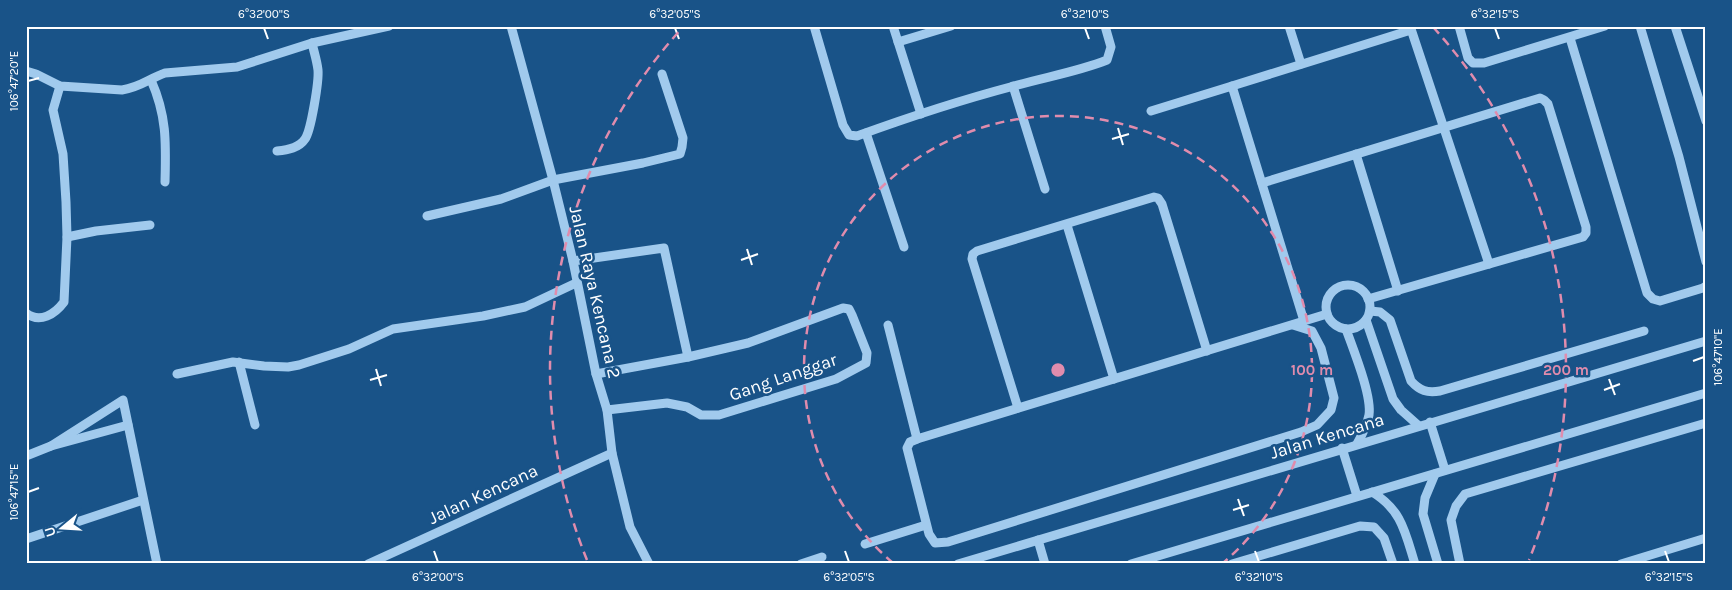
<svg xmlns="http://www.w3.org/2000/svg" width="1732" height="590" viewBox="0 0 1732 590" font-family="Karla,sans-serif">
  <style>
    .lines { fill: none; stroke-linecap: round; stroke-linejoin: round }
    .minor { stroke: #a1caed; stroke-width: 9 }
    .ticks { fill: none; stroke: #fff; stroke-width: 2 }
    .ring { fill: none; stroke: #e08cad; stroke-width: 2.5; stroke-dasharray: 9 6 }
    .labels { text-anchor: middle; stroke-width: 5; stroke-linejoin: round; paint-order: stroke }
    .street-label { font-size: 18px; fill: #fff; stroke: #195388 }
    .centre { fill: #e08cad; stroke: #195388; stroke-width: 2.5 }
    .ring-label { font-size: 15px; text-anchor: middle; font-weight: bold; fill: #e08cad; stroke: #195388; stroke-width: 5; stroke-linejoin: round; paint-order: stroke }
    .neatline { fill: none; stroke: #fff; stroke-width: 2 }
    .ticks-label { font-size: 12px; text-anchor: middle; fill: #fff }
  </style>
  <rect width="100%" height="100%" fill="#195388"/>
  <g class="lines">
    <g class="minor">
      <path d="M511 26 553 180 573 261 596 374 607 410 612 453 630 527 649 564"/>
      <path d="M814 26 843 125 849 135 857 136C909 117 961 100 1014 86 1045 77 1077 72 1107 60L1111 47 1105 26"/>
      <path d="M893 26 921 114"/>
      <path d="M1289 26 1301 64"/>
      <path d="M1410 26 1489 264"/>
      <path d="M1459 26 1468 58 1473 63H1484L1605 26"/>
      <path d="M1640 26 1679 157 1706 262"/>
      <path d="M1675 26 1706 121"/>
      <path d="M1570 38 1647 293 1653 299 1660 301 1703 288 1706 286"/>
      <path d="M898 42 951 26"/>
      <path d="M26 71 36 74 60 86 122 90C141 87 148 79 165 73L237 67 312 43 389 26"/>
      <path d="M151 80C167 116 166 143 165 182"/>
      <path d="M1013 86 1045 189"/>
      <path d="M1232 86 1411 30"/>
      <path d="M1151 111 1232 86 1304 321"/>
      <path d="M866 133 904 247"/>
      <path d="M277 151C288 150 299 148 305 139 311 131 319 81 318 70 317 61 314 52 312 43"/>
      <path d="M1356 154 1398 291"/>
      <path d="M1262 183 1540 98 1544 100 1548 104 1586 227V233L1583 237 1368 299"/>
      <path d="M427 216 501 199 553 180 643 163 680 154 682 147 683 138 662 74"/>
      <path d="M1067 225 1114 379"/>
      <path d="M67 237 96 231 150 225"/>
      <path d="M573 261 664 248 688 357"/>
      <circle cx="1348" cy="307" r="22"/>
      <path d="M1370 311 1380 312 1390 320 1411 381C1420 391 1427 393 1440 391L1644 331"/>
      <path d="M26 313C40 324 55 314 64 302L67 237 66 202 63 154 53 110 60 86"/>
      <path d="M1366 320 1393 399 1401 410 1419 426"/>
      <path d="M888 325 917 439 1327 314"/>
      <path d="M1346 329C1353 349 1372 395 1369 415 1367 425 1362 435 1357 444"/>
      <path d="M239 362 255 425"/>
      <path d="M177 374 233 362 264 366 288 367 299 365 349 349 393 329 483 316 525 307 576 283"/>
      <path d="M596 374 688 357 748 343 843 308 849 309 852 315 867 353 866 363 836 379 719 415H701L687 407 667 403 607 410"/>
      <path d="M1018 408 972 259 973 254 977 251 1154 197 1158 198 1162 204 1207 351"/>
      <path d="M1430 422 1445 470"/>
      <path d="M917 439 910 442 907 448 929 534 935 543 948 542 1301 432 1317 425 1331 410 1334 398 1321 348 1312 331 1293 325"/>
      <path d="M51 446 123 400 157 564"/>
      <path d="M1342 448 1357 496"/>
      <path d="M26 456 51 446 128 425"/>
      <path d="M1435 474 1425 498 1423 514 1438 564"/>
      <path d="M1372 492C1402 510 1405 532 1415 564"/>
      <path d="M26 539 143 500"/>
      <path d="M1038 540 1045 564"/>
      <path d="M865 544 926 525"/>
      <path d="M368 564 612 453"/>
      <path d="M801 564 822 557"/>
      <path d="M958 564 1706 341"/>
      <path d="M1131 564 1706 393"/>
      <path d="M1232 564 1360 526 1374 527 1384 538 1393 564"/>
      <path d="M1460 564 1451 520 1456 506 1465 494 1706 423"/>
      <path d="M1621 564 1706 538"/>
    </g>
  </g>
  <path class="ticks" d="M264 28 268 39M675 28 679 39M1085 28 1089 39M1495 28 1499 39M28 81 39 78M1118 128 1123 145M1112 139 1129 134M747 249 752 265M741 260 758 254M1693 361 1704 357M376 369 381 386M1609 379 1615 395M370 380 387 375M1604 390 1620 384M28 492 39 488M1238 499 1244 516M1233 510 1249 505M434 551 438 562M845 551 849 562M1255 551 1259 562M1665 551 1669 562"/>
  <g class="ring">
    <path d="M893 563A254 254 0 1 1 1223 563"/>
    <path d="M587 560A508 508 0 0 1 683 27M1433 27A508 508 0 0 1 1529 560"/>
  </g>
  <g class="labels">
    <g class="street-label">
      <text transform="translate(595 292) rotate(77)" y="6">Jalan Raya Kencana 2</text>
      <text transform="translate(783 377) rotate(-19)" y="6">Gang Langgar</text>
      <text transform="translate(1327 436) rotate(-17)" y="6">Jalan Kencana</text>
      <text transform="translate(483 494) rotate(-25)" y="6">Jalan Kencana</text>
    </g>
  </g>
  <circle cx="1058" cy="370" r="8" class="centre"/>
  <g class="ring-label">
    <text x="1312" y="375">100 m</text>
    <text x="1566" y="375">200 m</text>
  </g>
  <rect width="1732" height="590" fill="none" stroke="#195388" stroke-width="55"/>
  <g transform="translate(62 528) rotate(252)" stroke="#195388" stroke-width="4" paint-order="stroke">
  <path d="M0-4L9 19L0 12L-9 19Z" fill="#ffffff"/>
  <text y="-8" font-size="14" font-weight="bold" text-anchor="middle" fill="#ffffff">U</text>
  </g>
  <rect x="28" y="28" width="1676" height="534" class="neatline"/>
  <g class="ticks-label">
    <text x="264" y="18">6°32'00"S</text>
    <text x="675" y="18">6°32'05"S</text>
    <text x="1085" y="18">6°32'10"S</text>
    <text x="1495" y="18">6°32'15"S</text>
    <text transform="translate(14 81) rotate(-90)" y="4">106°47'20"E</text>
    <text transform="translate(1718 357) rotate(-90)" y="4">106°47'10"E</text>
    <text transform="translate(14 492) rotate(-90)" y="4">106°47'15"E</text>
    <text x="438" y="581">6°32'00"S</text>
    <text x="849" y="581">6°32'05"S</text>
    <text x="1259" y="581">6°32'10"S</text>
    <text x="1669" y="581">6°32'15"S</text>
  </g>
</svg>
